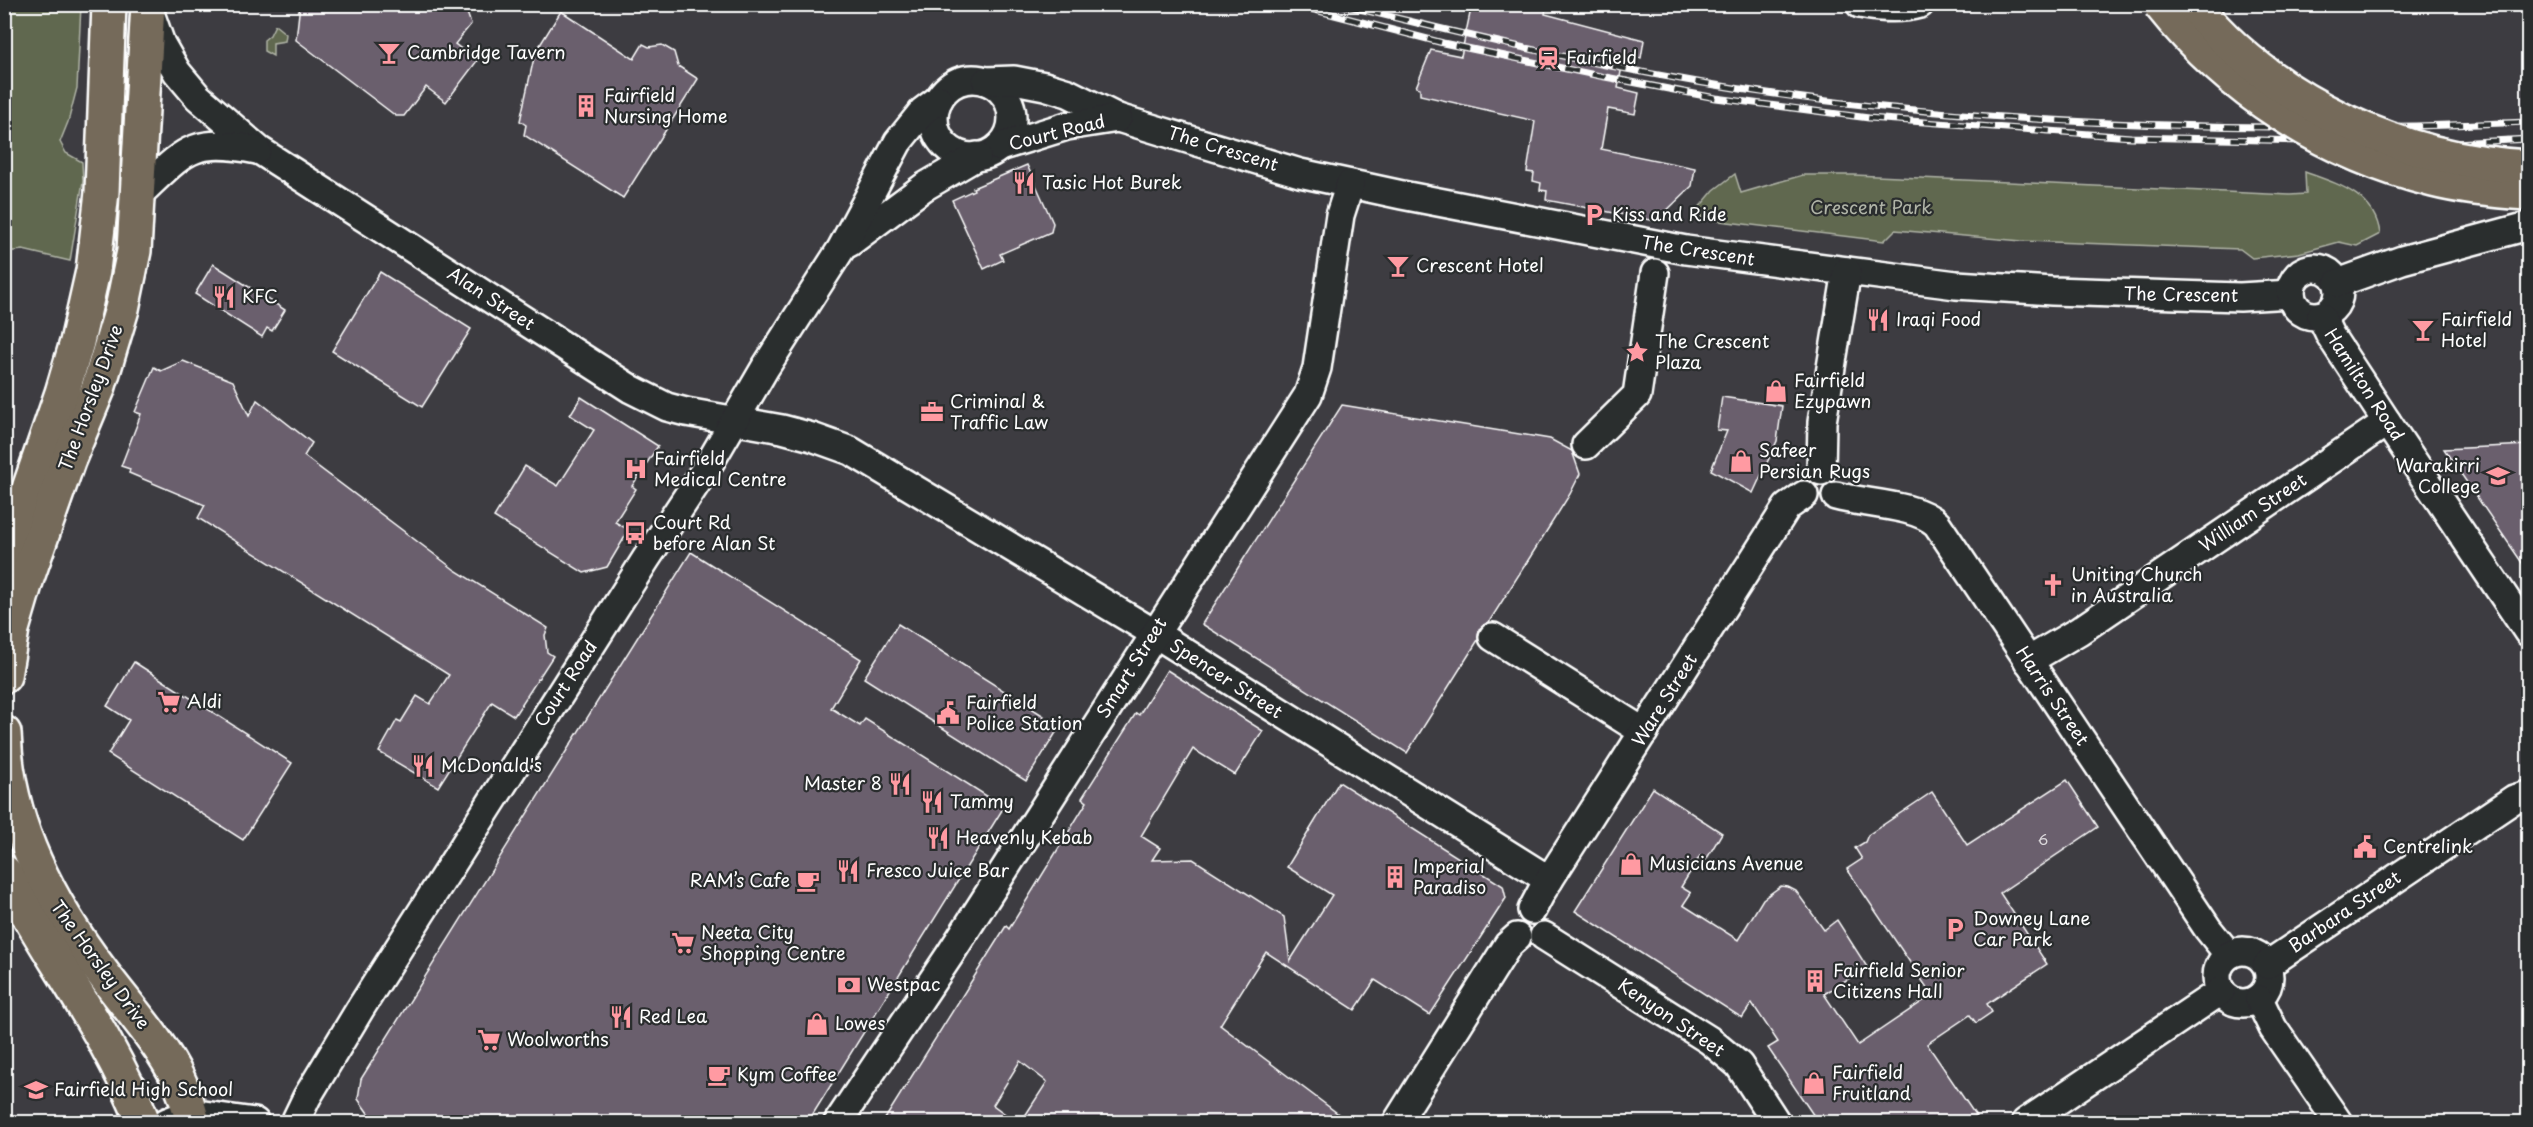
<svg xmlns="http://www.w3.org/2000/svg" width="2533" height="1127" viewBox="0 0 2533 1127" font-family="'Playpen Sans',sans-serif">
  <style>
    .green { fill: #60684f; stroke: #b0b4a7; stroke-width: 1.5 }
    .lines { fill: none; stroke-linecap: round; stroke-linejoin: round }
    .stream { stroke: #8fa1a4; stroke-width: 7 }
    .building { fill: #6a5e6d; stroke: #fff; stroke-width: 1.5 }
    .minor-casing { stroke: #fff; stroke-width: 32 }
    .major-casing { stroke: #fff; stroke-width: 38 }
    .minor { stroke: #2a2d2e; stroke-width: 27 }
    .major { stroke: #746a5a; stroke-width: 33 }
    .rail-casing { stroke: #fff; stroke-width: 7 }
    .rail { stroke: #2a2d2e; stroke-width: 4.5; stroke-dasharray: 14; stroke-linecap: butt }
    .major-bridge-casing { stroke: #fff; stroke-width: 38; stroke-linecap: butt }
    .major-bridge { stroke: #746a5a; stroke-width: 33 }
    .labels { text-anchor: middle; stroke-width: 4.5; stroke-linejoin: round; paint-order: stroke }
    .number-label { font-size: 15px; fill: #dad7da }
    .poi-label { font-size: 18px; fill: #fff; stroke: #2a2d2e; text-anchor: start }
    .street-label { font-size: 18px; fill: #fff; stroke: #2a2d2e }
    .park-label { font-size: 18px; fill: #b0b4a7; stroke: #2a2d2e }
  </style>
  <rect width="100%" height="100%" fill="#3d3c41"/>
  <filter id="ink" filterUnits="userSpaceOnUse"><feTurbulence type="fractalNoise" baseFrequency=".0167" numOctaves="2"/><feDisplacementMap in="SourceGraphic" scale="12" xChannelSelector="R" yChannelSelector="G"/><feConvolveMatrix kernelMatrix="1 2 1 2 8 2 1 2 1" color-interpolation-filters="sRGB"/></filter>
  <g filter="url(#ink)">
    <g class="green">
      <path d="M5 4 81 5 77 88 68 122 60 142 66 153 82 162 83 181 70 261 23 250 5 252Z"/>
      <path d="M275 25 286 34 285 41 273 43V56L264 51V40L270 35Z"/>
      <path d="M2305 172C2338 184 2375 194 2380 234L2357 246 2339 242 2299 253 2252 258 2240 249 2022 241 1895 230 1884 241 1703 219 1697 210 1714 190 1735 174 1741 193 1803 175H1854L2290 195 2306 194Z"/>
    </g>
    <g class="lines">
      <path class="stream" d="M4 24 7 4"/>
    </g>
    <g class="building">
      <path d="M300 4H464L471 24 455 44 477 61 446 102 426 87 404 116H396L296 40Z"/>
      <path d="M1472 4H1533L1546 8 1545 14 1644 40 1641 58 1624 55 1618 88 1639 93 1635 114 1608 109 1601 149 1695 168 1692 186 1656 221 1546 200 1547 191 1540 190 1541 183 1533 181 1534 173 1527 172 1535 121 1420 95V88L1416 87 1431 50 1461 56Z"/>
      <path d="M561 11 634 59 643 44 649 47 662 45 674 52 678 66 698 79 623 198 524 135 526 125 520 121 535 53Z"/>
      <path d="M1027 165 1053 223 1051 232 1000 254 1003 260 984 269 952 200 974 190 973 188Z"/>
      <path d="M213 264 285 310 272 331 267 328 262 337 195 294Z"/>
      <path d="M380 272 471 329 422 407 332 351Z"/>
      <path d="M183 361 233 381 249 416 257 400 312 443 304 456 455 570 548 628 545 635 547 652 553 656 514 716 492 702 438 787 379 752 397 720 401 722 417 696 430 704 449 675 198 518 205 505 129 473 130 469 121 466 141 414 135 412 154 367 161 371Z"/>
      <path d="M581 397 658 446 632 486 636 489 615 522 629 530 607 567 584 573 494 517 525 466 558 486 594 430 570 415Z"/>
      <path d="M1722 397 1782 406 1777 441 1753 493 1711 470 1727 431 1717 430Z"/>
      <path d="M1342 405 1550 439 1572 451 1580 474 1570 494 1489 622 1479 629 1478 640 1407 753 1202 624Z"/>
      <path d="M2529 445V573L2444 449Z"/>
      <path d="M691 552 861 659 831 708 860 726 865 719 1004 807 808 1122H387L370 1116 358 1099 361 1079Z"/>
      <path d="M898 624 1044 716 1041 721 1057 731 1026 781 864 678Z"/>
      <path d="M134 662 292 763 243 840 108 754 129 720 107 706Z"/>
      <path d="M1167 670 1263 731 1235 775 1193 749 1141 836 1160 848 1152 860 1193 859 1284 917 1290 961 1332 895 1287 867 1339 782 1503 886 1506 898 1430 1015 1375 980 1355 1010 1266 952 1220 1025 1349 1122H1021L1047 1082 1020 1061 993 1105 1016 1122H883L1006 926 1009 929 1087 802 1082 798 1136 713 1139 715Z"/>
      <path d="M2067 780 2098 827 2000 893 2047 964 1987 1004 1992 1012 1976 1023 1970 1015 1927 1044 1976 1116 1966 1122H1818L1768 1048 1778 1042 1752 1003 1742 1018 1575 911 1653 788 1722 833 1706 860 1700 856 1681 887 1691 893 1683 905 1738 940 1763 899 1781 886 1788 887 1796 891 1824 930 1837 920 1867 967 1824 994 1858 1045 1932 995 1847 869 1862 859 1855 848 1865 842 1868 835 1932 792 1967 845Z"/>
    </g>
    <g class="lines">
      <g class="minor-casing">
        <g id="minor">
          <path d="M1860 4C1880 8 1900 10 1920 4"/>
          <path d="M149 10 161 44 177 72 198 97 259 150 631 389 667 407 686 412 782 429 812 437 851 451 1154 633 1549 880"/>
          <circle cx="973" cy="118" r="39"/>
          <path d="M986 81 1014 80 1045 86 1068 93 1118 118 1300 173 1402 195 1686 250 1956 285 2052 291 2240 297 2291 294"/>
          <path d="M999 147 1067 126 1118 118"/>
          <path d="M138 195C185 151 190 137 257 150"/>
          <path d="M849 243 924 187 977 156"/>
          <circle cx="2315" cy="292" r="24"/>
          <path d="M2338 283 2402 260 2528 226"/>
          <path d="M2321 316 2330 335 2387 422 2528 632"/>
          <path d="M1586 445 1637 395 1655 273"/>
          <path d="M1821 471 1822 422 1847 271"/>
          <path d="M1836 496C1865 504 1916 504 1937 524L2208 929 2229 955"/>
          <path d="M1493 637 1644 732"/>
          <path d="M2028 661 2079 631 2387 422"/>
          <path d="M1532 910 1542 891 1787 507 1804 495"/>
          <path d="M1544 936 1709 1040 1739 1065 1776 1122"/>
          <circle cx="2243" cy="977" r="26"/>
          <path d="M2267 965 2514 799 2528 795"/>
          <path d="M2259 999 2273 1028 2338 1122"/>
          <path d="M167 1122 190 1113 255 1122"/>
          <path d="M295 1122 307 1097 360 1009 646 559 709 464 765 368 841 249 898 142 923 111 939 99"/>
          <path d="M838 1122 949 956 1308 395 1317 368 1340 215 1350 184"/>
          <path d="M1397 1122 1508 945 1517 937"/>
          <path d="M2026 1122 2221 991"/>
        </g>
      </g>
      <g class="major-casing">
        <g id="major">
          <path d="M4 561 62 393 77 342 93 271 102 192 109 4"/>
          <path d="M4 676 12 629 27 578 68 461 98 389 122 309 134 251 148 4"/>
          <path d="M4 733C7 824 50 904 104 975 128 1007 161 1043 178 1079 185 1093 189 1108 193 1122"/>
          <path d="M4 872C49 957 109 1033 143 1122"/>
        </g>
      </g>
      <use href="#minor" class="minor"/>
      <use href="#major" class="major"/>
      <g class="rail-casing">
        <g id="rail">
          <path d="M1292 4 1443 43 1600 76 1716 98 1869 118 2131 137 2437 144 2528 139"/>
          <path d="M1340 4C1515 48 1693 88 1872 106 2090 128 2310 132 2528 122"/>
        </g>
      </g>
      <use href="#rail" class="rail"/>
      <g class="major-bridge-casing">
        <g id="major-bridge">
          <path d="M2160 4C2229 91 2325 153 2433 180 2464 188 2497 191 2528 193"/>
          <path d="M2193 4C2274 104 2402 160 2528 167"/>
        </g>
      </g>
      <use href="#major-bridge" class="major-bridge"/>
    </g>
  </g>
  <defs>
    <g id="bar-bare" transform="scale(1.8)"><path d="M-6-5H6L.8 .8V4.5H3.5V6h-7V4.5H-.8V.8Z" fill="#ff9aa2" stroke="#2a2d2e" stroke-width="2.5" paint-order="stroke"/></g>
    <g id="station-bare" transform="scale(1.8)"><path d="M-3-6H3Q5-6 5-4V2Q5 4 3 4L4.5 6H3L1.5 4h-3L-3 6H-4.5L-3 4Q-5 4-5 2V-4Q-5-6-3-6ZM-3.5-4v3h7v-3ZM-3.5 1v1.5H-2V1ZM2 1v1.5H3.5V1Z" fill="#ff9aa2" stroke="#2a2d2e" stroke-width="2.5" paint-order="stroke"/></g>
    <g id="building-bare" transform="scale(1.8)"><path d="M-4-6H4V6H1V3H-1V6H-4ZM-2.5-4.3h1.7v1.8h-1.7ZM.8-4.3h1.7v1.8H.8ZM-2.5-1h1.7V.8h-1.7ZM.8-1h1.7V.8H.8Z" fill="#ff9aa2" stroke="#2a2d2e" stroke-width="2.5" paint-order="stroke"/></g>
    <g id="restaurant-bare" transform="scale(1.8)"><path d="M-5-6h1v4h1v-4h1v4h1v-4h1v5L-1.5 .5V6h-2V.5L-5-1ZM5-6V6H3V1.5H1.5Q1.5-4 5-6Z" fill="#ff9aa2" stroke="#2a2d2e" stroke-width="2.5" paint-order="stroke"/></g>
    <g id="parking-bare" transform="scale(1.8)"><path d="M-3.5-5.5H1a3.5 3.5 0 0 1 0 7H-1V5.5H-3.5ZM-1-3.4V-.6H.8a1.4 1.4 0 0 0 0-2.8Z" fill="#ff9aa2" stroke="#2a2d2e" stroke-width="2.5" paint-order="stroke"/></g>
    <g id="sight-bare" transform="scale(1.8)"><path d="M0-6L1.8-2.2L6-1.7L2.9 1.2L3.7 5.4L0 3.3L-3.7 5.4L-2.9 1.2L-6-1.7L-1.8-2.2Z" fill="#ff9aa2" stroke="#2a2d2e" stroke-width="2.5" paint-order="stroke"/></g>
    <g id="shop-bare" transform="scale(1.8)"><path d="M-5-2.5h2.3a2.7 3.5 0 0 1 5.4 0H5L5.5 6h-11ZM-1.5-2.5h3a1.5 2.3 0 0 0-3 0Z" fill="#ff9aa2" stroke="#2a2d2e" stroke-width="2.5" paint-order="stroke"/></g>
    <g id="office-bare" transform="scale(1.8)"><path d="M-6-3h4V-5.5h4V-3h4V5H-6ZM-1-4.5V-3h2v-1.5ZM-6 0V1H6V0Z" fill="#ff9aa2" stroke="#2a2d2e" stroke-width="2.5" paint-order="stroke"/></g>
    <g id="hospital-bare" transform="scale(1.8)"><path d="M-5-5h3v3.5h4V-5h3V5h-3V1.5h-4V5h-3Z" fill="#ff9aa2" stroke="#2a2d2e" stroke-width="2.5" paint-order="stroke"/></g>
    <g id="university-bare" transform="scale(1.8)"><path d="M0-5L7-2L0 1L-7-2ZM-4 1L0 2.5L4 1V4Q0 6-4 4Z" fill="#ff9aa2" stroke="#2a2d2e" stroke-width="2.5" paint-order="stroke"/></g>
    <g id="bus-bare" transform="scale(1.8)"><path d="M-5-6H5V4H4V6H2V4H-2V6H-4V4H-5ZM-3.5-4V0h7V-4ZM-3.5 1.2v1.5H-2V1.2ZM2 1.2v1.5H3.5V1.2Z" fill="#ff9aa2" stroke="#2a2d2e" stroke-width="2.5" paint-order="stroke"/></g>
    <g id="church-bare" transform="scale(1.8)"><path d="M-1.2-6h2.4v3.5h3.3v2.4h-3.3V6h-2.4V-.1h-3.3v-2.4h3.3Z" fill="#ff9aa2" stroke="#2a2d2e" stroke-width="2.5" paint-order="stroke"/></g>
    <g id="supermarket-bare" transform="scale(1.8)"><path d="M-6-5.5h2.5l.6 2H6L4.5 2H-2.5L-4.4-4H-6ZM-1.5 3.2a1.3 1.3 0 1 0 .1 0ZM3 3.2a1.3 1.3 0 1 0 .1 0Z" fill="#ff9aa2" stroke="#2a2d2e" stroke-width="2.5" paint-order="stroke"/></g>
    <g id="civic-bare" transform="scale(1.8)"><path d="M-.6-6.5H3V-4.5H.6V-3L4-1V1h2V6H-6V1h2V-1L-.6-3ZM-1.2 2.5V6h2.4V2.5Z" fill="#ff9aa2" stroke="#2a2d2e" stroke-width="2.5" paint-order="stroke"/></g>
    <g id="cafe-bare" transform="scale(1.8)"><path d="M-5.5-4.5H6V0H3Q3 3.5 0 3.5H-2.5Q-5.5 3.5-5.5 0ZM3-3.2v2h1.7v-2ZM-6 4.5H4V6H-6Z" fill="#ff9aa2" stroke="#2a2d2e" stroke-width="2.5" paint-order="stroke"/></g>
    <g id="bank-bare" transform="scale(1.8)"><path d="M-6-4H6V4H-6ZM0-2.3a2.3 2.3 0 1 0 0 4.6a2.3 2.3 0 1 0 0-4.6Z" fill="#ff9aa2" stroke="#2a2d2e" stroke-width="2.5" paint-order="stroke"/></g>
    <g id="school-bare" transform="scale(1.8)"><path d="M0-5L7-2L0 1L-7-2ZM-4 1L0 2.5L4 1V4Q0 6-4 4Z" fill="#ff9aa2" stroke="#2a2d2e" stroke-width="2.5" paint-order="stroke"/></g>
  </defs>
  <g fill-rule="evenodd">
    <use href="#bar-bare" x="389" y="53"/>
    <use href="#station-bare" x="1548" y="58"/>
    <use href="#building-bare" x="586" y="106"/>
    <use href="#restaurant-bare" x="1024" y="183"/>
    <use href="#parking-bare" x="1594" y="215"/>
    <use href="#bar-bare" x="1398" y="266"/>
    <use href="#restaurant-bare" x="224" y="297"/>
    <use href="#restaurant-bare" x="1878" y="320"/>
    <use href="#bar-bare" x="2423" y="330"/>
    <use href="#sight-bare" x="1637" y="352"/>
    <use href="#shop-bare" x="1776" y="391"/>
    <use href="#office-bare" x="932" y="412"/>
    <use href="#shop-bare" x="1741" y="461"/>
    <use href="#hospital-bare" x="636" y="469"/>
    <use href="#university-bare" x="2498" y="476"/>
    <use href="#bus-bare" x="635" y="533"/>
    <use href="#church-bare" x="2053" y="585"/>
    <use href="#supermarket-bare" x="169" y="702"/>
    <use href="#civic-bare" x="948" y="713"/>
    <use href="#restaurant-bare" x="423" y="766"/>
    <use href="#restaurant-bare" x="900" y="784"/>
    <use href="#restaurant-bare" x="932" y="802"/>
    <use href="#restaurant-bare" x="938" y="838"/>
    <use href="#civic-bare" x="2365" y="847"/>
    <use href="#shop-bare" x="1631" y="864"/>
    <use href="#restaurant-bare" x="848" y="871"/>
    <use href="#building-bare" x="1395" y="877"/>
    <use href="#cafe-bare" x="808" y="881"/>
    <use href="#parking-bare" x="1955" y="929"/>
    <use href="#supermarket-bare" x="683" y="943"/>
    <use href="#building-bare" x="1815" y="981"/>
    <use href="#bank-bare" x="849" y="985"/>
    <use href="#restaurant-bare" x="621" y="1017"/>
    <use href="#shop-bare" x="817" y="1024"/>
    <use href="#supermarket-bare" x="489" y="1040"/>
    <use href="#cafe-bare" x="719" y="1075"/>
    <use href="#shop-bare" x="1814" y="1083"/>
    <use href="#school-bare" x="36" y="1090"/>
  </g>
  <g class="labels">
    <g class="number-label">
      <text x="2043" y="845">6</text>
    </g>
    <g class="poi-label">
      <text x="407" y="59">Cambridge Tavern</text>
      <text x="1566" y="64">Fairfield</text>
      <text x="604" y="102">Fairfield<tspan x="604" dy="21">Nursing Home</tspan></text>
      <text x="1042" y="189">Tasic Hot Burek</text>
      <text x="1612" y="221">Kiss and Ride</text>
      <text x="1416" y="272">Crescent Hotel</text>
      <text x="242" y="303">KFC</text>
      <text x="1896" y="326">Iraqi Food</text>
      <text x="2441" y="326">Fairfield<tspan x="2441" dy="21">Hotel</tspan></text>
      <text x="1655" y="348">The Crescent<tspan x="1655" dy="21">Plaza</tspan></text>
      <text x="1794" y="387">Fairfield<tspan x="1794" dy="21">Ezypawn</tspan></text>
      <text x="950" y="408">Criminal &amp;<tspan x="950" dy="21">Traffic Law</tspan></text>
      <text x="1759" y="457">Safeer<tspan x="1759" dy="21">Persian Rugs</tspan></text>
      <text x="654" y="465">Fairfield<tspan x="654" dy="21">Medical Centre</tspan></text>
      <text x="2480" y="472" text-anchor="end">Warakirri<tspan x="2480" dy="21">College</tspan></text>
      <text x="653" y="529">Court Rd<tspan x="653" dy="21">before Alan St</tspan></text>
      <text x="2071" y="581">Uniting Church<tspan x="2071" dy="21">in Australia</tspan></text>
      <text x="187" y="708">Aldi</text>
      <text x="966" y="709">Fairfield<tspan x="966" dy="21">Police Station</tspan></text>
      <text x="441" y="772">McDonald's</text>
      <text x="882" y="790" text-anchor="end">Master 8</text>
      <text x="950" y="808">Tammy</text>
      <text x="956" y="844">Heavenly Kebab</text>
      <text x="2383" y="853">Centrelink</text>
      <text x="1649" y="870">Musicians Avenue</text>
      <text x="1413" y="873">Imperial<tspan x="1413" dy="21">Paradiso</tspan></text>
      <text x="866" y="877">Fresco Juice Bar</text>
      <text x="790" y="887" text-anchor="end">RAM’s Cafe</text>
      <text x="1973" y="925">Downey Lane<tspan x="1973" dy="21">Car Park</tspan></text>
      <text x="701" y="939">Neeta City<tspan x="701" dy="21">Shopping Centre</tspan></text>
      <text x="1833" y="977">Fairfield Senior<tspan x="1833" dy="21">Citizens Hall</tspan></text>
      <text x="867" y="991">Westpac</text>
      <text x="639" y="1023">Red Lea</text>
      <text x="835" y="1030">Lowes</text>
      <text x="507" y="1046">Woolworths</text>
      <text x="1832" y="1079">Fairfield<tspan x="1832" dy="21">Fruitland</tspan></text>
      <text x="737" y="1081">Kym Coffee</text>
      <text x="54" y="1096">Fairfield High School</text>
    </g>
    <g class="street-label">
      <text transform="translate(1057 133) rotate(-14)" y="6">Court Road</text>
      <text transform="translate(1223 149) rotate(17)" y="6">The Crescent</text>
      <text transform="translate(1698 251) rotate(9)" y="6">The Crescent</text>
      <text transform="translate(2181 295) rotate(1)" y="6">The Crescent</text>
      <text transform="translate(491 299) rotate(33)" y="6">Alan Street</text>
      <text transform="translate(2364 385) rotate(57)" y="6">Hamilton Road</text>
      <text transform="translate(91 398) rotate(-70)" y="6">The Horsley Drive</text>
      <text transform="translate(2253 513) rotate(-34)" y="6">William Street</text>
      <text transform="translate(1132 668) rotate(-58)" y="6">Smart Street</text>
      <text transform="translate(1226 679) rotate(33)" y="6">Spencer Street</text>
      <text transform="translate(566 684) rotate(-57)" y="6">Court Road</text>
      <text transform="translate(2052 696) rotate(56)" y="6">Harris Street</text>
      <text transform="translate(1665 700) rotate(-58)" y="6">Ware Street</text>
      <text transform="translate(2345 912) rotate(-34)" y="6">Barbara Street</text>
      <text transform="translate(100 965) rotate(54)" y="6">The Horsley Drive</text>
      <text transform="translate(1671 1018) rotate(34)" y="6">Kenyon Street</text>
    </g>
    <g class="park-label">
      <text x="1871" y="214">Crescent Park</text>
    </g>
  </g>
  <rect width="2533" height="1127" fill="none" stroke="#2a2d2e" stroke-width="24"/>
  <rect x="12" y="12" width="2509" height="1103" fill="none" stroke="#fff" stroke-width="2" filter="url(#ink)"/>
</svg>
